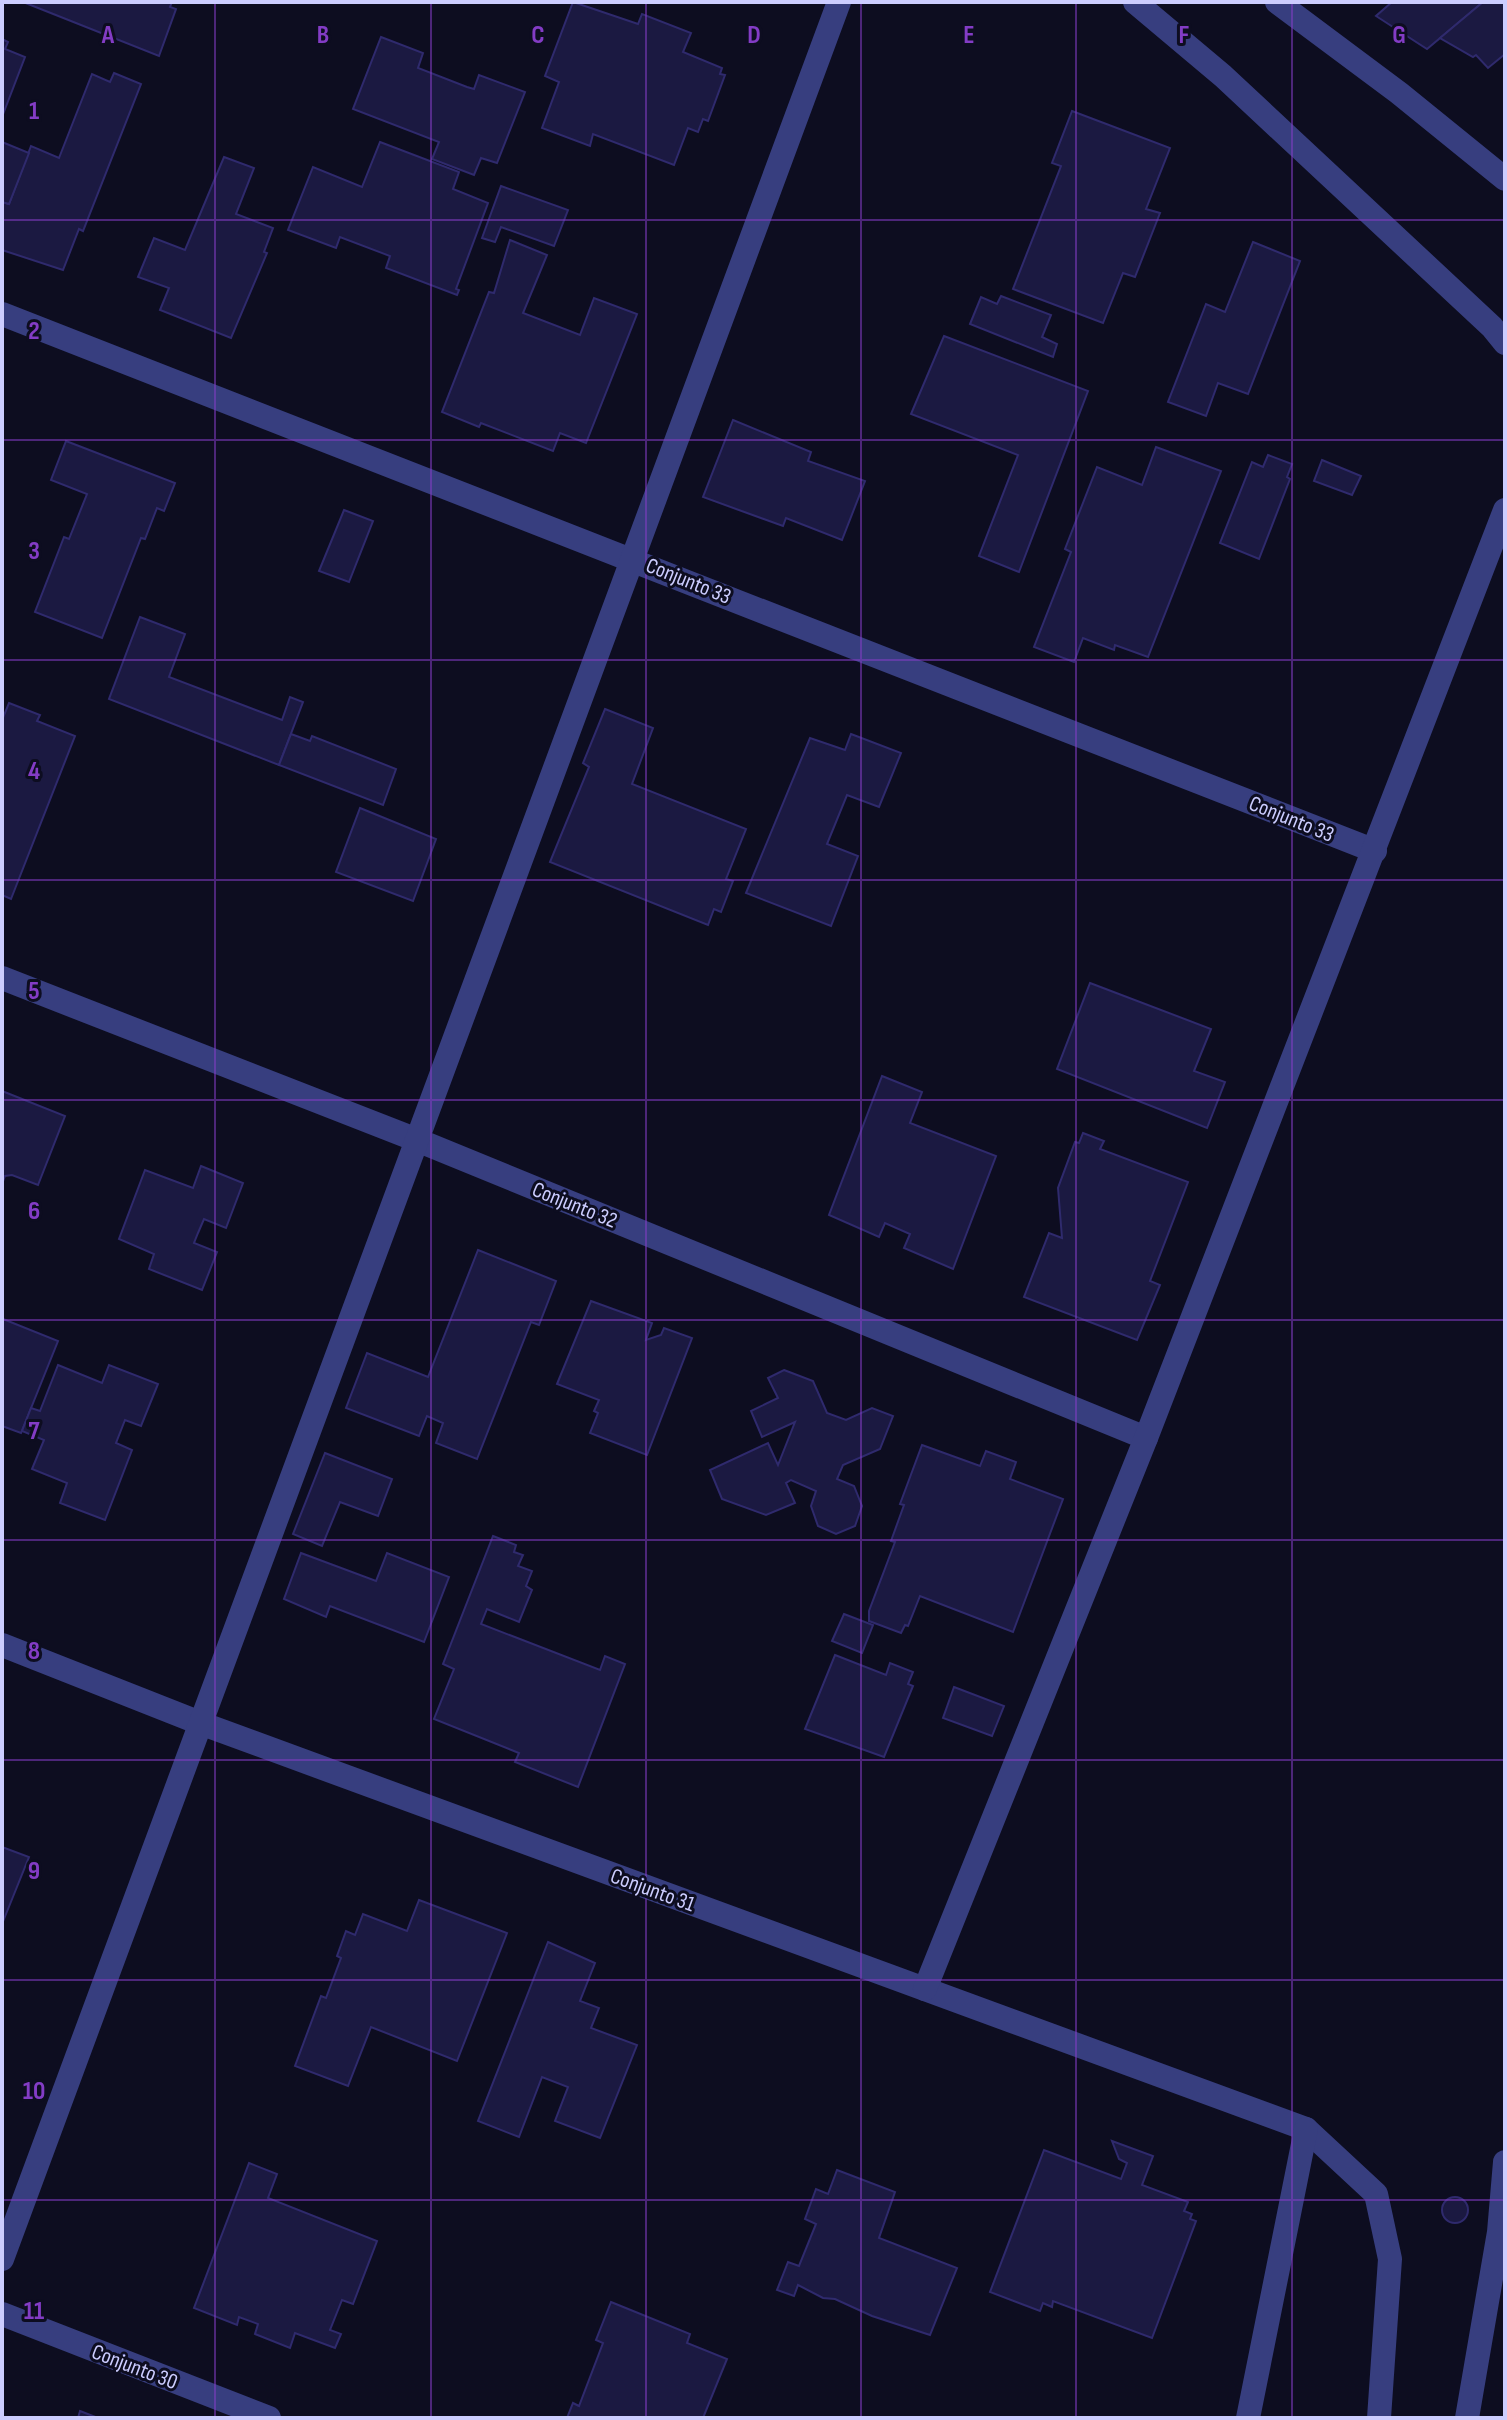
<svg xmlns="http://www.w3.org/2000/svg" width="1507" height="2420" viewBox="0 0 1507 2420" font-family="'Sofia Sans Condensed',sans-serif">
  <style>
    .building { fill: #1b1941; stroke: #2f2a6d; stroke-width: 2 }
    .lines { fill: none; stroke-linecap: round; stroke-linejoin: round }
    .street { stroke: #373e7f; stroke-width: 24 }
    .grid { fill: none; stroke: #833cc5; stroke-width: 2; stroke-opacity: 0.55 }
    .labels { text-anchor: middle; stroke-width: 6; stroke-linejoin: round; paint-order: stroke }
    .street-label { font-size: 22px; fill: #cccdff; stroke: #0d0d20 }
    .grid-label { font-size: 26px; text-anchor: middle; font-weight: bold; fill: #833cc5; stroke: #0d0d20; stroke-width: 6; stroke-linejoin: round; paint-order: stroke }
  </style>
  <rect width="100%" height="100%" fill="#0d0d20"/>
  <g class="building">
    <path d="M23 2H172L170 7 176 9 159 56Z"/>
    <path d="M573 2 638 24 642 14 691 33 683 52 722 68 720 74 725 75 708 121 703 119 698 132 688 128 674 165 593 134 590 146 542 128 559 82 545 76Z"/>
    <path d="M1392 2H1483L1427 49 1376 16Z"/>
    <path d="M1483 2H1505V54L1488 68 1476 55 1473 57 1440 38Z"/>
    <path d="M381 37 423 53 418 68 467 87 474 89 479 75 525 92 497 163 481 158 474 175 432 159 439 142 353 109Z"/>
    <path d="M2 39 8 42 5 49 25 57 2 117Z"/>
    <path d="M114 73 141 84 83 231 79 229 63 270 2 250V202L9 204 31 146 59 158 92 74 110 82Z"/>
    <path d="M1072 111 1170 148 1146 209 1160 213 1135 277 1123 273 1103 323 1013 289 1061 166 1052 163Z"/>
    <path d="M2 142 29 153 9 204 2 202Z"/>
    <path d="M380 142 459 172 453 189 488 203 456 289 459 290 457 295 386 268 390 256 340 237 336 248 288 230 313 167 362 187Z"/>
    <path d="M224 157 254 168 236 214 273 228 264 252 267 253 231 338 160 310 169 288 138 277 154 238 185 250Z"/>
    <path d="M501 186 568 210 554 246 501 227 495 242 482 238Z"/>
    <path d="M510 240 547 255 523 313 580 335 594 298 637 314 586 443 560 433 553 451 481 423 479 427 442 412 489 292 494 293Z"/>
    <path d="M1253 242 1300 261 1248 394 1218 383 1206 416 1168 402 1206 304 1225 312Z"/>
    <path d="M1001 296 1051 315 1042 337 1057 344 1053 357 970 324 981 297 997 304Z"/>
    <path d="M944 336 1088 391 1019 572 979 556 1018 455 911 414Z"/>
    <path d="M733 420 811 452 808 461 865 481 842 540 786 518 783 526 703 497Z"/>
    <path d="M66 441 175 483 164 511 157 508 145 539 141 538 102 638 35 612 64 537 69 539 87 494 51 480Z"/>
    <path d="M1156 447 1221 471 1148 657 1115 645 1114 650 1083 638 1074 662 1034 647 1071 552 1065 549 1097 467 1142 485Z"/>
    <path d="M1268 455 1292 464 1287 477 1290 479 1259 559 1220 543 1252 462 1263 467Z"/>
    <path d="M1322 460 1361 476 1352 495 1314 481Z"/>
    <path d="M344 510 373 521 349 582 319 571Z"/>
    <path d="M140 617 185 634 169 677 282 720 290 697 303 702 279 765 109 699Z"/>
    <path d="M9 703 40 715 37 721 75 736 11 899 2 895V720Z"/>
    <path d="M605 709 653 728 632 784 746 829 726 879 733 881 721 912 714 909 708 925 550 862 589 767 583 763Z"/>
    <path d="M291 734 310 741 312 736 396 769 383 805 279 765Z"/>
    <path d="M851 734 901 753 879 807 847 795 827 844 858 856 831 926 746 893 810 738 845 750Z"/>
    <path d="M360 808 436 839 413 901 336 872Z"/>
    <path d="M1090 983 1211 1029 1194 1071 1225 1082 1207 1128 1057 1069Z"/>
    <path d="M882 1076 922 1092 910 1123 996 1156 953 1269 904 1248 910 1234 885 1223 879 1237 829 1215Z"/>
    <path d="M2 1091 65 1116 38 1185 12 1175 5 1176 2 1184Z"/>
    <path d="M1083 1133 1104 1141 1100 1149 1188 1182 1150 1281 1160 1285 1137 1340 1024 1297 1049 1233 1062 1238 1058 1188 1075 1142 1079 1143Z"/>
    <path d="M201 1166 243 1183 226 1228 204 1219 198 1233 194 1243 217 1252 202 1290 149 1269 154 1254 119 1239 145 1170 193 1188Z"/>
    <path d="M478 1250 556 1281 539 1325 531 1322 477 1459 436 1443 443 1423 427 1416 419 1436 346 1408 367 1353 428 1377Z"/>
    <path d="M591 1301 652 1323 646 1340 661 1335 664 1328 692 1338 647 1455 590 1433 598 1413 594 1411 599 1400 557 1384Z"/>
    <path d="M3 1319 58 1341 21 1433 2 1426Z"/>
    <path d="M58 1365 102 1383 109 1365 158 1384 141 1426 125 1420 116 1443 132 1450 105 1520 60 1503 67 1483 32 1469 44 1440 22 1431 31 1408 40 1411Z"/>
    <path d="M784 1370 813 1381 827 1413 846 1420 872 1408 893 1416 880 1449 843 1465 837 1479 854 1486 862 1506 855 1526 836 1534 818 1526 811 1506 816 1491 791 1480 786 1483 795 1503 766 1515 722 1499 710 1470 768 1443 778 1465 795 1422 762 1437 751 1411 778 1398 768 1378Z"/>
    <path d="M922 1445 980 1466 986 1451 1016 1462 1010 1479 1063 1499 1013 1632 920 1596 908 1626 905 1625 901 1633 869 1621V1611L895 1542 891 1541 904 1505 900 1504Z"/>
    <path d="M325 1453 392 1479 378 1516 340 1502 322 1546 293 1534Z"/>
    <path d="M493 1536 516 1545 514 1552 523 1555 518 1566 532 1571 526 1586 532 1590 519 1622 487 1609 481 1624 600 1670 605 1656 625 1664 578 1787 515 1762 519 1753 434 1719 454 1669 443 1664Z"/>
    <path d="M301 1553 376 1581 387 1553 449 1577 424 1642 330 1606 326 1617 284 1599Z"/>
    <path d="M844 1614 873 1625 862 1653 832 1641Z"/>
    <path d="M835 1655 886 1675 890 1663 913 1672 908 1684 913 1686 884 1757 805 1729Z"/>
    <path d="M954 1687 1004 1706 992 1736 943 1718Z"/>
    <path d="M2 1847 29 1857 2 1924Z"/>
    <path d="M419 1900 507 1933 457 2061 371 2027 348 2086 295 2066 321 1996 326 1998 341 1958 337 1956 346 1931 355 1935 363 1914 407 1931Z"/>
    <path d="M548 1942 595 1963 580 2001 599 2008 591 2028 637 2045 600 2138 555 2121 568 2087 542 2077 519 2137 478 2121Z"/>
    <path d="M1112 2141 1153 2156 1142 2185 1188 2202 1184 2211 1192 2214 1190 2219 1196 2221 1152 2338 1053 2301 1052 2307 1043 2303 1040 2311 990 2292 1044 2150 1121 2179 1127 2163 1119 2159Z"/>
    <path d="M249 2163 277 2174 268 2198 377 2241 353 2304 342 2300 330 2330 341 2334 335 2348 295 2333 290 2348 255 2334 258 2324 239 2317 237 2325 194 2308Z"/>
    <path d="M837 2170 895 2192 879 2238 957 2268 930 2335 872 2316 835 2299 823 2298 798 2285 794 2296 777 2290 788 2262 799 2266 816 2224 805 2219 816 2189 828 2194Z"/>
    <circle cx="1455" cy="2210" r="13"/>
    <path d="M611 2302 690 2334 687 2343 727 2359 703 2418H567L573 2403 579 2406 603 2343 596 2340Z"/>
    <path d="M80 2411 98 2418H78Z"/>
  </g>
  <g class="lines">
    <g class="street">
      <path d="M1135 2 1223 76 1492 327 1505 343"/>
      <path d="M1277 2 1399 93 1505 179"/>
      <path d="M2 314 1375 851"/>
      <path d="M2 978 417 1140 1146 1438"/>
      <path d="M2 1645 200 1723 1306 2129 1376 2194 1390 2259 1379 2418"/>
      <path d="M925 1989 1146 1438 1505 510"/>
      <path d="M2 2259 839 2"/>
      <path d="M2 2314 269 2418"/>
      <path d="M1248 2418 1306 2129"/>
      <path d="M1467 2418 1499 2232 1505 2162"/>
    </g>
  </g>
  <path class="grid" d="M215 2V2418M431 2V2418M646 2V2418M861 2V2418M1076 2V2418M1292 2V2418M2 220H1505M2 440H1505M2 660H1505M2 880H1505M2 1100H1505M2 1320H1505M2 1540H1505M2 1760H1505M2 1980H1505M2 2200H1505"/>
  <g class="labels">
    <g class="street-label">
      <text transform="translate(689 580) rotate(22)" y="8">Conjunto 33</text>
      <text transform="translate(1292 818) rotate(22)" y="8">Conjunto 33</text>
      <text transform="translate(575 1204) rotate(22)" y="8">Conjunto 32</text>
      <text transform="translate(653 1889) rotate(20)" y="8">Conjunto 31</text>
      <text transform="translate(135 2366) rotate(21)" y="8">Conjunto 30</text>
    </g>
  </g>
  <g class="grid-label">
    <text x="108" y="43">A</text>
    <text x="323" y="43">B</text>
    <text x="538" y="43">C</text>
    <text x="754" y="43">D</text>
    <text x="969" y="43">E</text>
    <text x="1184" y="43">F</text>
    <text x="1399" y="43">G</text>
    <text x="34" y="119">1</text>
    <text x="34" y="339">2</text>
    <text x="34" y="559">3</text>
    <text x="34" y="779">4</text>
    <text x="34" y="999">5</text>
    <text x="34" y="1219">6</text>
    <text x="34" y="1439">7</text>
    <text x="34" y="1659">8</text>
    <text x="34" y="1879">9</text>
    <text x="34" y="2099">10</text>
    <text x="34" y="2319">11</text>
  </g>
  <rect width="1507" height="2420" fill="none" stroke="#cccdff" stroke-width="8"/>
</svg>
